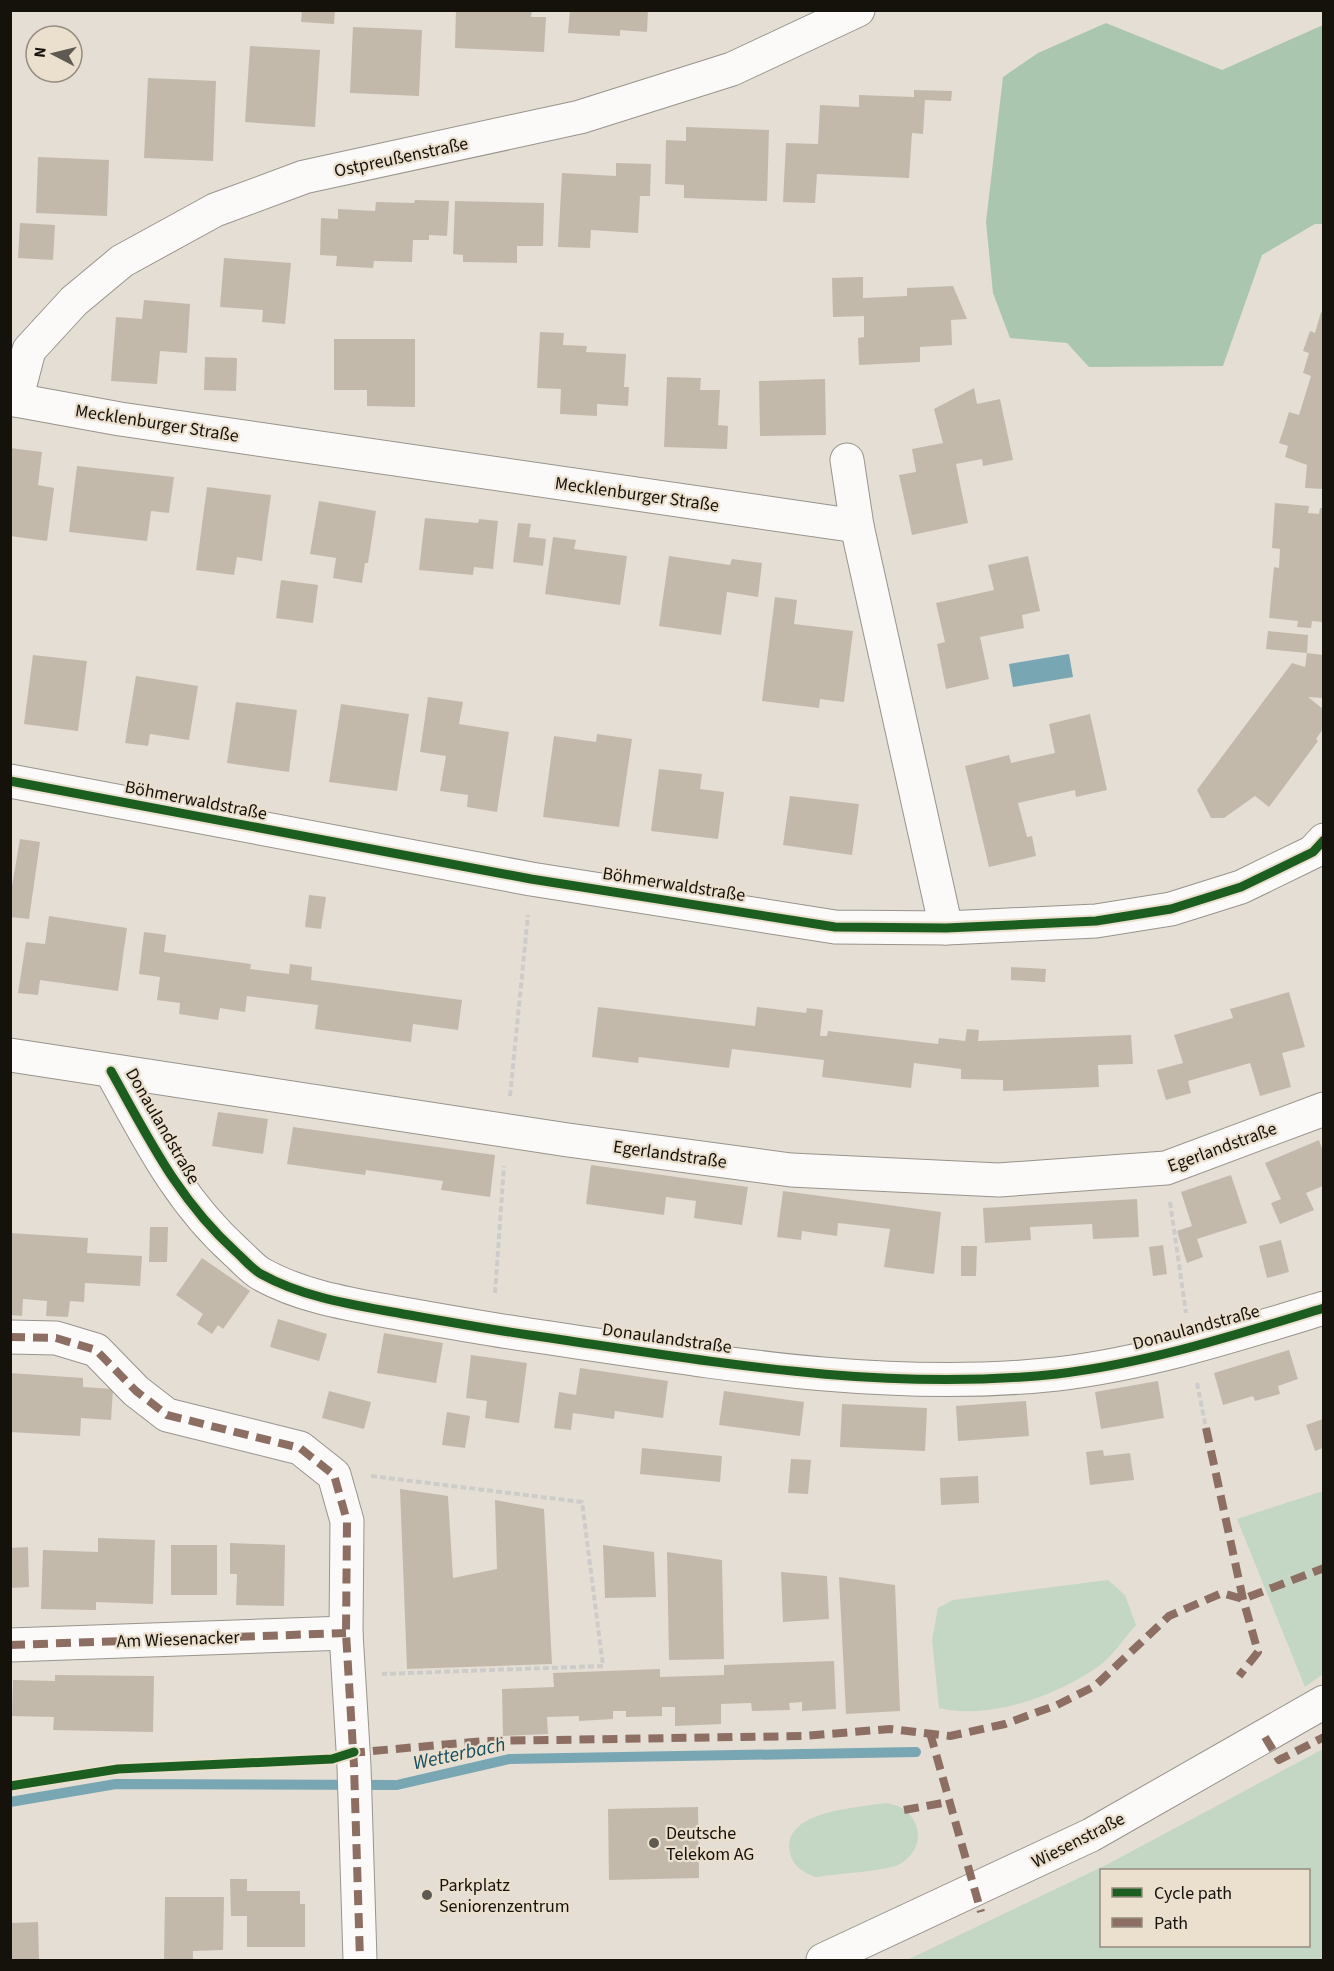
<svg xmlns="http://www.w3.org/2000/svg" width="1334" height="1971" viewBox="0 0 1334 1971" font-family="'Source Sans 3',sans-serif">
  <style>
    .green { fill: #c4d6c4; fill-rule: evenodd }
    .forest { fill: #abc6ae }
    .water { fill: #78a6b2 }
    .lines { fill: none; stroke-linecap: round; stroke-linejoin: round }
    .stream { stroke: #78a6b2; stroke-width: 10 }
    .building { fill: #c3b9ab }
    .minor-casing { stroke: #99938c; stroke-width: 35 }
    .major-casing { stroke: #99938c; stroke-width: 35 }
    .path { stroke: #ceccca; stroke-width: 4; stroke-dasharray: 6 3; stroke-linecap: butt }
    .minor { stroke: #fbfaf9; stroke-width: 33 }
    .major { stroke: #fbfaf9; stroke-width: 33 }
    .quiet { stroke: #8d6e63; stroke-width: 8; stroke-dasharray: 15 8; stroke-linecap: butt }
    .cycleway-casing { stroke: #ebdfce; stroke-width: 13 }
    .cycleway { stroke: #1b5e20; stroke-width: 9 }
    .poi-dot { fill: #5e5951; stroke: #ebdfce; stroke-width: 2 }
    .labels { text-anchor: middle; stroke-width: 4.5; stroke-linejoin: round; paint-order: stroke }
    .street-label { font-size: 18px; fill: #15110b; stroke: #ebdfce }
    .poi-label { font-size: 18px; fill: #15110b; stroke: #ebdfce; text-anchor: start }
    .water-label { font-size: 20px; font-style: italic; fill: #144e5f; stroke: #ebdfce }
  </style>
  <rect width="100%" height="100%" fill="#e5ded4"/>
  <g class="green">
    <path d="M1323 1491V1674L1305 1687 1237 1519Z"/>
    <path d="M1108 1580 1125 1595 1136 1625C1125 1637 1113 1656 1099 1666 1056 1696 991 1720 939 1708L932 1640 938 1608 953 1600Z"/>
    <path d="M1323 1749V1960H907L1106 1865ZM1308 1870V1946H1102V1870Z"/>
    <path d="M886 1803C899 1805 909 1810 915 1823 923 1839 914 1857 898 1865 884 1871 834 1874 816 1877 803 1873 793 1866 790 1853 781 1810 858 1808 886 1803Z"/>
  </g>
  <path class="forest" d="M1106 23 1222 70 1323 25V224H1315L1262 255 1223 366 1089 367 1067 343 1010 338 993 293 986 222 1003 77 1038 53Z"/>
  <path class="water" d="M1069 654 1073 677 1013 687 1009 664Z"/>
  <g class="lines">
    <path class="stream" d="M10 1802 116 1784 397 1785 509 1759 916 1752"/>
  </g>
  <g class="building">
    <path d="M302 10H335L334 24 301 22Z"/>
    <path d="M456 10H532L531 17H546L544 52 455 48Z"/>
    <path d="M570 10H648L647 32 620 30V36L568 33Z"/>
    <path d="M353 27 422 30 419 96 350 93Z"/>
    <path d="M250 46 320 50 315 127 245 122Z"/>
    <path d="M148 78 216 81 213 161 144 158Z"/>
    <path d="M914 90 952 91 951 101 925 100 923 134 912 133 909 178 817 174 815 203 783 202 786 143 818 144 820 105 859 107V95L914 97Z"/>
    <path d="M686 127 769 130 767 201 684 198V185L665 184 666 140 686 141Z"/>
    <path d="M38 157 109 160 107 216 36 213Z"/>
    <path d="M616 163 651 164 650 196H640L638 233 591 230 590 248 558 247 562 173 616 176Z"/>
    <path d="M415 200 449 201 447 236 429 235V240H413L412 262 374 261 373 268 336 266 337 256 320 255 321 218 338 219V209L375 211 376 202 414 203Z"/>
    <path d="M455 201 544 203 543 246H517V263L463 262V255L453 254Z"/>
    <path d="M20 223 55 225 53 260 18 258Z"/>
    <path d="M224 258 291 263 285 324 262 322 263 310 220 307Z"/>
    <path d="M863 277V298L907 296V288L953 286 967 319 951 320 952 345 920 347V362L859 365 858 338 864 337V316L833 317 832 278Z"/>
    <path d="M144 300 190 304 187 353 160 351 157 384 111 381 116 317 142 319Z"/>
    <path d="M1321 312 1323 313V489L1305 488 1307 465 1285 457 1288 446 1279 443 1289 412 1299 415 1311 376 1303 373 1309 353 1303 351 1310 331 1315 333Z"/>
    <path d="M540 332 564 333 563 345 587 346 586 352 626 354 624 387H629L628 406 597 404V416L560 414 561 389 537 388Z"/>
    <path d="M334 339H415V407L367 406V390H334Z"/>
    <path d="M205 357 237 358 236 391 204 390Z"/>
    <path d="M667 377 701 378 700 390H720L718 425 728 426 727 449 664 447Z"/>
    <path d="M825 379 826 435 760 436 759 381Z"/>
    <path d="M974 388 977 404 1000 399 1013 460 983 466 982 459 956 464 968 523 912 535 899 475 916 472 912 449 943 443 934 409Z"/>
    <path d="M10 448 42 452 38 485 54 488 47 541 10 536Z"/>
    <path d="M77 466 174 477 169 513 151 511 147 541 69 532Z"/>
    <path d="M207 487 271 495 262 561 237 557 234 575 196 570Z"/>
    <path d="M319 501 376 511 368 563H365L362 583 333 578 336 558 310 554Z"/>
    <path d="M1275 503 1309 506 1308 513 1319 514 1320 508H1323V622L1312 621 1311 628 1297 627 1298 621 1269 618 1274 567 1279 568 1280 549 1272 548Z"/>
    <path d="M425 518 478 523 479 519 498 521 493 569 474 567 473 575 419 570Z"/>
    <path d="M518 523 531 524 529 537 546 539 543 566 513 562Z"/>
    <path d="M553 537 576 540 574 549 627 556 620 605 545 594Z"/>
    <path d="M669 556 730 565 732 559 762 563 758 597 727 592 721 635 659 626Z"/>
    <path d="M1028 556 1040 611 1022 615 1024 628 980 637 989 679 946 689 937 644 945 642 936 603 994 590 988 565Z"/>
    <path d="M281 580 318 585 313 623 276 618Z"/>
    <path d="M775 597 797 600 794 624 853 631 844 702 820 699 819 708 762 701Z"/>
    <path d="M1268 631 1308 635 1307 653 1266 649Z"/>
    <path d="M1307 653 1323 655V698L1308 697 1323 709V729L1316 739 1318 741 1269 807 1255 796 1224 818H1211L1197 790 1292 663 1305 667Z"/>
    <path d="M33 655 87 661 78 731 24 724Z"/>
    <path d="M136 676 198 686 189 740 150 734 148 746 125 743Z"/>
    <path d="M428 697 463 702 459 724 509 732 497 812 467 807 468 795 440 791 446 756 420 752Z"/>
    <path d="M236 702 297 710 289 772 227 763Z"/>
    <path d="M341 704 409 714 397 791 329 782Z"/>
    <path d="M1090 714 1107 790 1076 797 1075 790 1018 803 1027 837 1032 836 1036 856 989 867 965 766 1009 755 1011 763 1055 753 1049 724Z"/>
    <path d="M597 734 632 739 619 827 543 817 554 736 596 742Z"/>
    <path d="M659 769 702 774 700 789 724 792 718 839 651 831Z"/>
    <path d="M790 796 859 804 852 855 783 845Z"/>
    <path d="M20 839 40 842 29 919 10 917V898Z"/>
    <path d="M309 895 326 897 321 929 305 927Z"/>
    <path d="M49 916 127 928 118 991 40 980 38 995 18 993 26 942 45 944Z"/>
    <path d="M144 932 166 935 164 952 251 964 250 969 289 974 290 964 312 967 311 980 462 1000 458 1030 413 1024 411 1042 315 1029 318 1005 247 996 245 1012 220 1008 218 1020 179 1014 180 1003 157 1000 160 977 139 974Z"/>
    <path d="M1011 967 1046 969 1045 982 1011 980Z"/>
    <path d="M1289 992 1305 1047 1282 1053 1291 1087 1260 1096 1250 1063 1188 1081 1191 1093 1166 1100 1157 1070 1183 1063 1174 1035 1233 1018 1230 1009Z"/>
    <path d="M598 1007 755 1026 757 1007 806 1013 807 1008 823 1010 820 1036H827L828 1031 938 1044 939 1038 965 1041 967 1029 979 1030 978 1041 1131 1035 1133 1064 1098 1065 1099 1087 1003 1091V1080L961 1079V1069L914 1063 911 1088 822 1077 824 1060 732 1049 729 1068 639 1057 638 1063 592 1057Z"/>
    <path d="M218 1112 268 1119 263 1154 212 1146Z"/>
    <path d="M293 1127 495 1155 490 1197 441 1190 443 1181 366 1170 365 1175 287 1164Z"/>
    <path d="M1319 1140 1323 1151V1186L1306 1193 1314 1210 1280 1224 1271 1203 1281 1199 1265 1163Z"/>
    <path d="M591 1165 748 1187 742 1225 694 1218 696 1201 666 1197 664 1215 586 1204Z"/>
    <path d="M1231 1175 1247 1223 1197 1239 1203 1257 1187 1263 1177 1231 1192 1226 1181 1192Z"/>
    <path d="M783 1191 941 1212 934 1274 884 1267 890 1229 838 1223 837 1236 802 1231 801 1240 777 1237Z"/>
    <path d="M1137 1199 1139 1237 1093 1239 1092 1224 1030 1227 1031 1240 985 1243 983 1208Z"/>
    <path d="M150 1227H168L167 1262H149Z"/>
    <path d="M10 1233 88 1238 87 1253 142 1256 140 1286 85 1283 84 1302 70 1301 68 1317 46 1316 47 1301 23 1299 22 1316 10 1315Z"/>
    <path d="M1281 1240 1289 1272 1267 1278 1259 1246Z"/>
    <path d="M1163 1245 1167 1274 1153 1276 1149 1247Z"/>
    <path d="M961 1246H977L976 1276H961Z"/>
    <path d="M202 1258 250 1291 223 1329 218 1325 212 1334 197 1324 203 1314 176 1295Z"/>
    <path d="M278 1319 327 1334 319 1361 270 1347Z"/>
    <path d="M384 1333 443 1343 436 1383 377 1373Z"/>
    <path d="M1289 1350 1298 1379 1278 1386 1280 1394 1255 1401 1253 1396 1223 1405 1214 1373Z"/>
    <path d="M471 1355 527 1363 519 1423 485 1418 487 1401 466 1398Z"/>
    <path d="M580 1368 668 1381 663 1418 615 1411 614 1419 573 1413 571 1430 554 1428 559 1392 576 1395Z"/>
    <path d="M10 1373 83 1378V1387L113 1389 111 1420 81 1418 80 1436 10 1432Z"/>
    <path d="M1158 1381 1164 1418 1101 1429 1095 1392Z"/>
    <path d="M329 1391 371 1402 364 1429 322 1418Z"/>
    <path d="M724 1391 804 1402 800 1436 719 1425Z"/>
    <path d="M1026 1401 1029 1436 958 1441 956 1406Z"/>
    <path d="M842 1404 927 1408 925 1451 840 1447Z"/>
    <path d="M447 1412 470 1416 465 1448 442 1445Z"/>
    <path d="M1323 1419V1448L1315 1451 1306 1425Z"/>
    <path d="M642 1448 722 1456 720 1482 640 1474Z"/>
    <path d="M1103 1450 1104 1456 1130 1453 1134 1480 1090 1485 1086 1452Z"/>
    <path d="M791 1459 811 1460 808 1494 788 1493Z"/>
    <path d="M978 1476 979 1503 941 1505 940 1478Z"/>
    <path d="M400 1489 448 1496 453 1578 497 1569 495 1500 544 1509 552 1664 407 1669Z"/>
    <path d="M98 1538 155 1540 153 1604 96 1602V1610L41 1609 43 1550 98 1552Z"/>
    <path d="M230 1543 285 1545 284 1606 236 1605 237 1574H230Z"/>
    <rect x="171" y="1545" width="46" height="50"/>
    <path d="M603 1545 654 1552 656 1597 605 1598Z"/>
    <path d="M28 1547 29 1587 10 1588V1548Z"/>
    <path d="M667 1552 722 1560 724 1659 669 1660Z"/>
    <path d="M781 1572 827 1576 829 1619 783 1622Z"/>
    <path d="M839 1577 895 1585 900 1711 846 1714Z"/>
    <path d="M834 1661 836 1709 802 1711V1702L789 1703 790 1710 752 1711 751 1703 721 1704V1724L675 1726V1707H662V1716L626 1717V1711H613V1719L579 1721V1716L547 1717 548 1734 503 1736 502 1689 554 1687 553 1673 660 1669V1677L724 1675V1665Z"/>
    <path d="M55 1675 154 1676 153 1732 53 1730 54 1717 12 1716 13 1680 55 1681Z"/>
    <path d="M698 1807 699 1878 609 1880 608 1809Z"/>
    <path d="M230 1879H247V1891H300V1904H305V1947H247V1916H231Z"/>
    <path d="M165 1897H224L223 1950 193 1951V1960H164Z"/>
    <path d="M38 1922 39 1960H10V1923Z"/>
  </g>
  <g class="lines">
    <g class="minor-casing">
      <g id="minor">
        <path d="M10 399 120 419 857 526 946 928"/>
        <path d="M16 400 29 350 74 301 122 261 215 210 304 177 580 117 732 69 858 10"/>
        <path d="M847 460 857 526"/>
        <path d="M10 781 531 879 835 927 946 928 1096 921 1171 909 1241 887 1313 852 1324 840"/>
        <path d="M10 1055 568 1140 791 1170 999 1180 1166 1168 1324 1109"/>
        <path d="M111 1071C148 1137 178 1200 236 1252 244 1259 252 1269 261 1274 304 1298 355 1305 403 1314 445 1321 487 1329 529 1335 703 1360 880 1393 1057 1374 1149 1363 1235 1335 1324 1308"/>
        <path d="M10 1337 56 1338 96 1350 136 1391 167 1415 300 1448 334 1475 347 1521 346 1633 354 1766 360 1960"/>
        <path d="M10 1645 346 1633"/>
      </g>
    </g>
    <g class="major-casing">
      <path id="major" d="M823 1960 1091 1835 1324 1702"/>
    </g>
    <g class="path">
      <path d="M510 1096 528 915"/>
      <path d="M1170 1202 1186 1313"/>
      <path d="M495 1293 504 1166"/>
      <path d="M1197 1383 1206 1428"/>
      <path d="M371 1476 582 1502 603 1666 382 1674"/>
    </g>
    <use href="#minor" class="minor"/>
    <use href="#major" class="major"/>
    <g class="quiet">
      <path d="M10 1337 56 1338 96 1350 136 1391 167 1415 300 1448 334 1475 347 1521 346 1633 354 1766 360 1960"/>
      <path d="M1206 1428 1243 1599 1258 1652 1239 1676"/>
      <path d="M10 1645 346 1633"/>
      <path d="M930 1733 981 1912"/>
      <path d="M1265 1737 1279 1760 1324 1737"/>
      <path d="M350 1753 485 1741 804 1736 890 1729 950 1736 1005 1724 1057 1705 1095 1686 1169 1616 1222 1593 1243 1599 1324 1568"/>
      <path d="M904 1810 948 1802"/>
    </g>
    <g class="cycleway-casing">
      <g id="cycleway">
        <path d="M10 781 531 879 835 927 946 928 1096 921 1171 909 1241 887 1313 852 1324 840"/>
        <path d="M111 1071C148 1137 178 1200 236 1252 244 1259 252 1269 261 1274 304 1298 355 1305 403 1314 445 1321 487 1329 529 1335 703 1360 880 1393 1057 1374 1149 1363 1235 1335 1324 1308"/>
        <path d="M10 1786 118 1769 332 1759 354 1752"/>
      </g>
    </g>
    <use href="#cycleway" class="cycleway"/>
  </g>
  <g class="poi-dot">
    <circle cx="654" cy="1843" r="6"/>
    <circle cx="427" cy="1895" r="6"/>
  </g>
  <g class="labels">
    <g class="street-label">
      <text transform="translate(401 157) rotate(-12)" y="6">Ostpreußenstraße</text>
      <text transform="translate(157 423) rotate(9)" y="6">Mecklenburger Straße</text>
      <text transform="translate(637 494) rotate(8)" y="6">Mecklenburger Straße</text>
      <text transform="translate(196 800) rotate(11)" y="6">Böhmerwaldstraße</text>
      <text transform="translate(674 884) rotate(9)" y="6">Böhmerwaldstraße</text>
      <text transform="translate(163 1126) rotate(60)" y="6">Donaulandstraße</text>
      <text transform="translate(1222 1147) rotate(-20)" y="6">Egerlandstraße</text>
      <text transform="translate(670 1154) rotate(8)" y="6">Egerlandstraße</text>
      <text transform="translate(1196 1327) rotate(-15)" y="6">Donaulandstraße</text>
      <text transform="translate(667 1338) rotate(8)" y="6">Donaulandstraße</text>
      <text transform="translate(178 1639) rotate(-2)" y="6">Am Wiesenacker</text>
      <text transform="translate(1078 1840) rotate(-27)" y="6">Wiesenstraße</text>
    </g>
    <g class="poi-label">
      <text x="666" y="1839">Deutsche<tspan x="666" dy="21">Telekom AG</tspan></text>
      <text x="439" y="1891">Parkplatz<tspan x="439" dy="21">Seniorenzentrum</tspan></text>
    </g>
    <g class="water-label">
      <text transform="translate(459 1753) rotate(-12)" y="7">Wetterbach</text>
    </g>
  </g>
  <rect width="1334" height="1971" fill="none" stroke="#15110b" stroke-width="24"/>
  <rect x="1100" y="1869" width="210" height="78" fill="#ebdfce" stroke="#958d80" stroke-width="1.5"/>
  <rect x="1112" y="1888" width="30" height="9" fill="#1b5e20" stroke="#958d80" stroke-width="1.5"/>
  <text x="1154" y="1899" font-size="18" fill="#15110b">Cycle path</text>
  <rect x="1112" y="1918" width="30" height="9" fill="#8d6e63" stroke="#958d80" stroke-width="1.5"/>
  <text x="1154" y="1929" font-size="18" fill="#15110b">Path</text>
  <g transform="translate(54 54) rotate(277)"><circle r="28" fill="#ebdfce" stroke="#958d80" stroke-width="1.5"/>
  <path d="M0-4.5L10 22L0 15L-10 22Z" fill="#5e5951"/>
  <text y="-9" font-size="16" font-weight="bold" text-anchor="middle" fill="#15110b">N</text>
  </g>
</svg>
